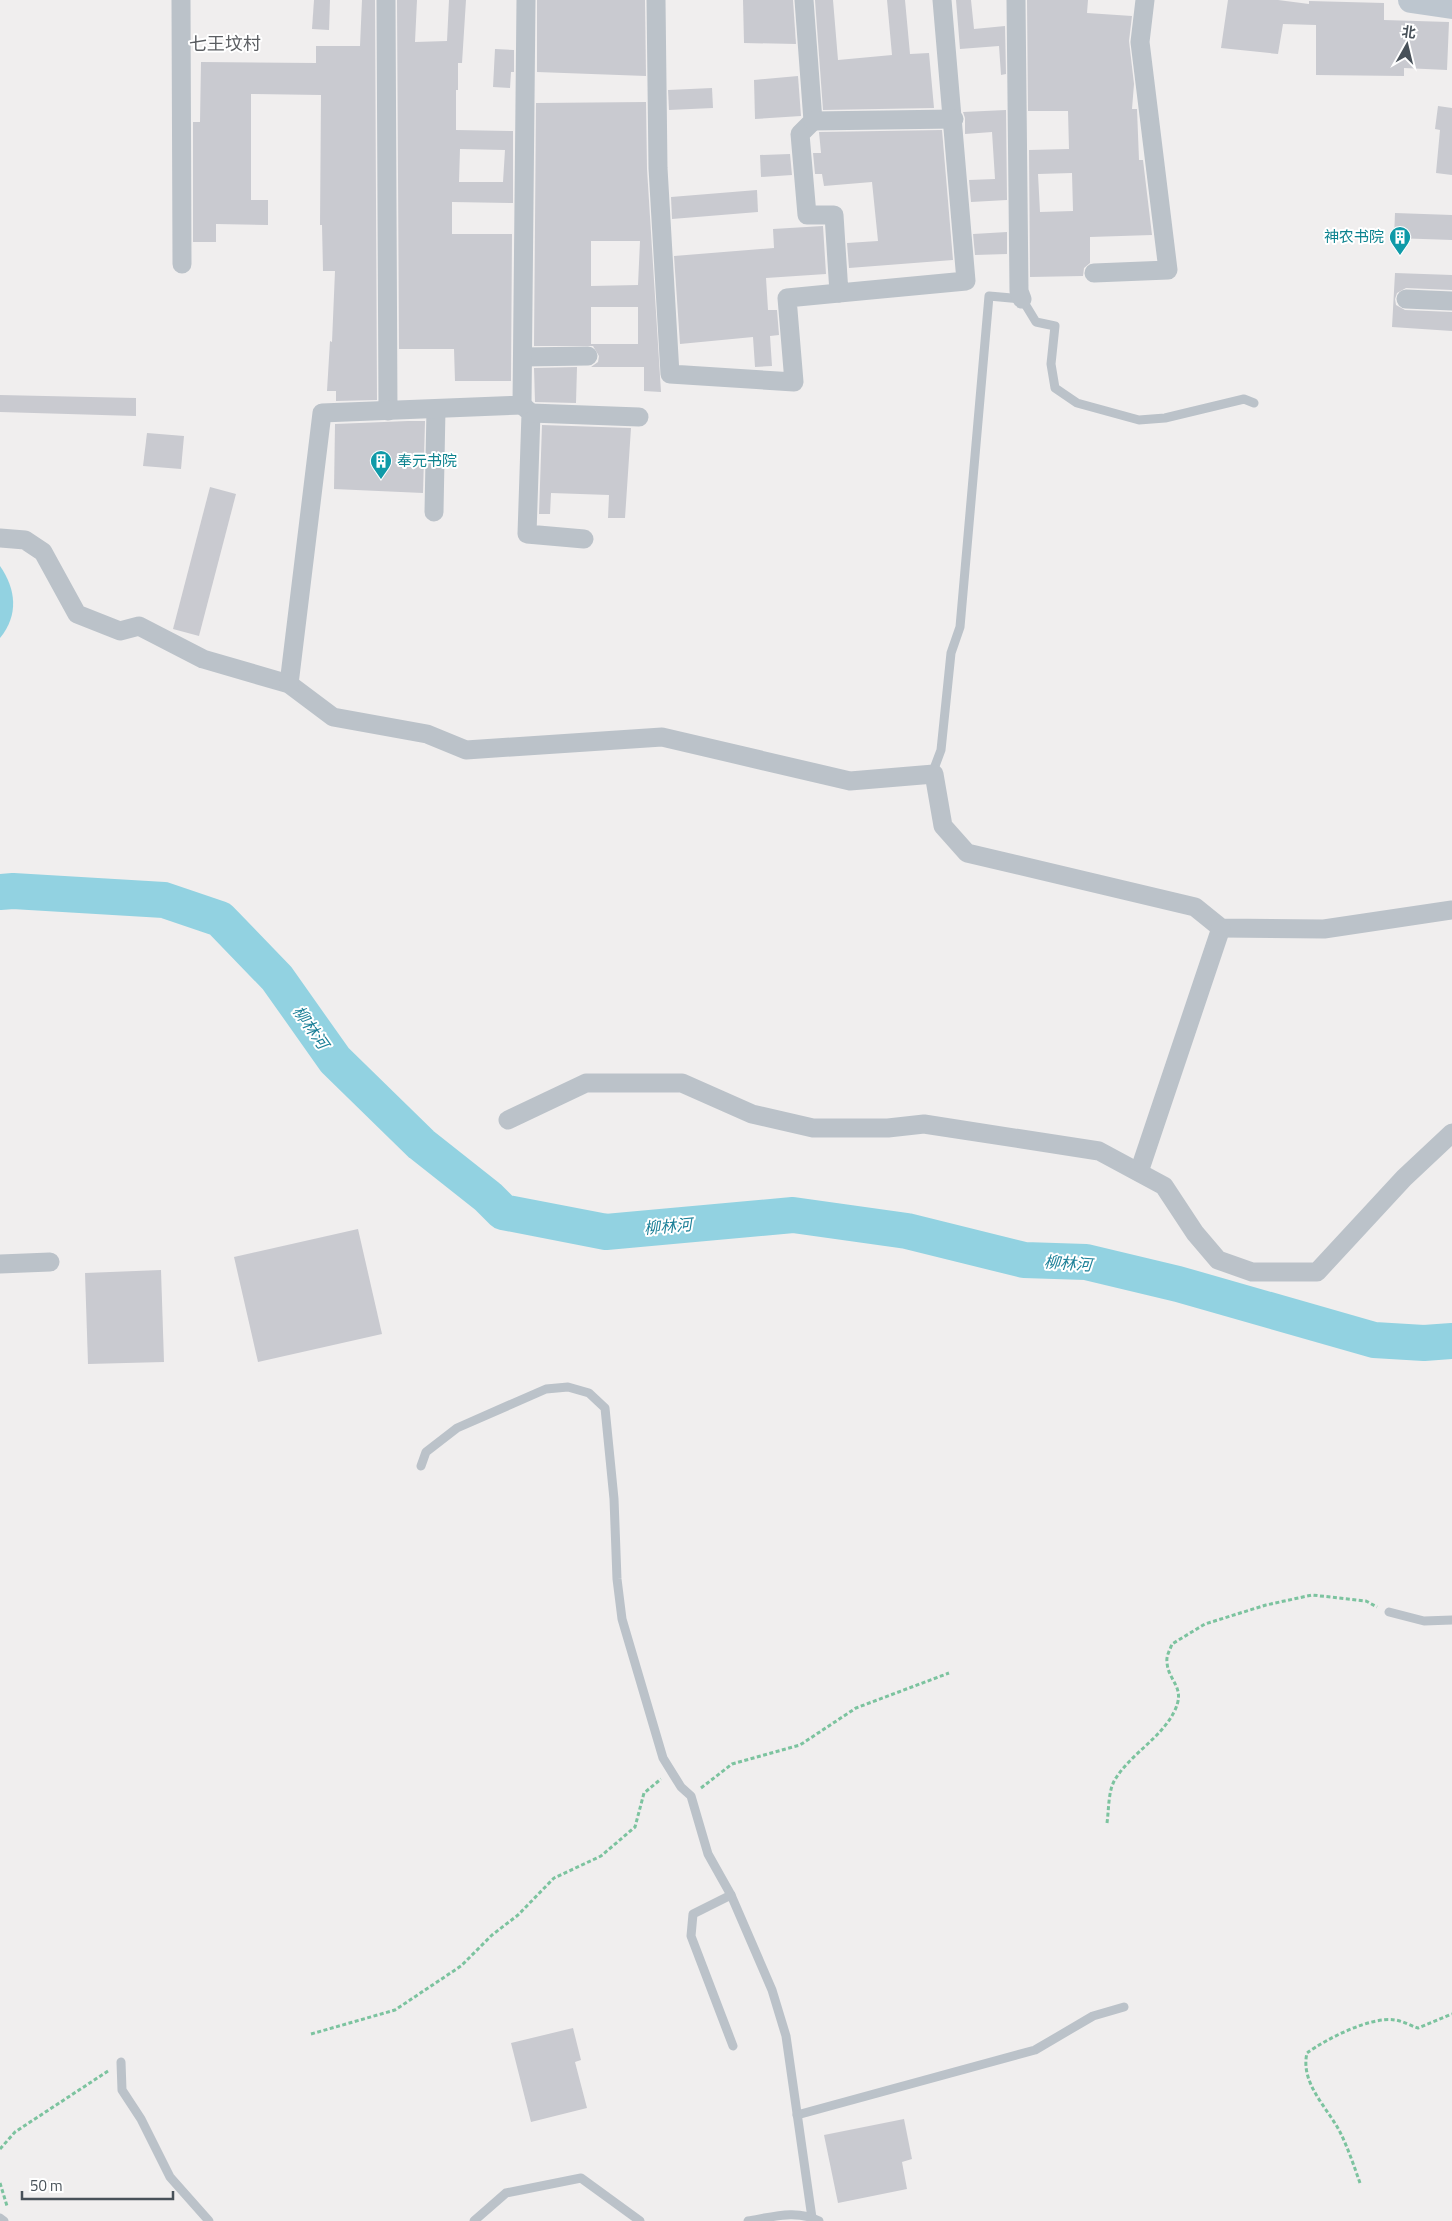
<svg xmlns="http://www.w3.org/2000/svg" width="1452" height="2221" viewBox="0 0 1452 2221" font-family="'Titillium Web','Noto Sans SC',sans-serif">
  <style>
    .water { fill: #92d2e1 }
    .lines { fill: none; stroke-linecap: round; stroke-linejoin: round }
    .river { stroke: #92d2e1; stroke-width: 36 }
    .building { fill: #c9cad0; fill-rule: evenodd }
    .path { stroke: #7cc39f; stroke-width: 3; stroke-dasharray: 4 2.5; stroke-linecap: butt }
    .lane { stroke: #bbc2c9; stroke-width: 9 }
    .street { stroke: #bbc2c9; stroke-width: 19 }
    .secondary { stroke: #bdc6cf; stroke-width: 26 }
    .labels { text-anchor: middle; stroke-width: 4; stroke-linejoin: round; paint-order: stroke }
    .culture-label { font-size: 15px; fill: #0d838f; stroke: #fff; text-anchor: end }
    .water-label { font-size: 16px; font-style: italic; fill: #1c8098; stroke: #fff }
    .quarter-label { font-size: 18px; fill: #5b5e62; stroke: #fff }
  </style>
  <rect width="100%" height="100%" fill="#f0eeee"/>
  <path class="water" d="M0 566C16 589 19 615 0 638Z"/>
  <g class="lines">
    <path class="river" d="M0 892 13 891 164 900 220 919 277 978 335 1060 421 1144 488 1197 503 1212 606 1232 793 1215 907 1231 1024 1260 1086 1262 1178 1284 1374 1340 1424 1343 1452 1341"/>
  </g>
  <g class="building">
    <path d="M314 0H330L329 30 312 29Z"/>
    <path d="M362 0H375L377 400 336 401V391H327L330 341 332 342 335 271H323L322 225H320L321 95 251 94V200H268V225L216 224V242H193V122H200L201 62 316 63V46H360Z"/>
    <path d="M397 0H417L415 42 447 41 449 0H466L462 63H458V90H456V130L513 131V203L452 202V234H512L511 381H455L454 349H399ZM460 149 505 150 503 182H459Z"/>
    <path d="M537 0H645L646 76 537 72Z"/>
    <path d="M743 0H793L796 44 744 43Z"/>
    <path d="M815 0H833L838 60 892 55 887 0H905L910 54 929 53 934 108 823 110Z"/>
    <path d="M956 0H971L974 29 1005 26 1006 74 1001 75 999 46 960 49Z"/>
    <path d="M1027 0H1088L1087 13 1132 16 1129 41 1134 84 1132 109H1137L1139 160H1143L1152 235 1090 237V263L1084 268 1083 276 1030 277 1029 150 1069 149 1068 111H1028ZM1072 173 1073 211 1040 212 1038 174Z"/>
    <path d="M1228 0H1278L1309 4V1L1384 3V20L1449 22 1447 70 1404 68V76L1316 75V25L1283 24 1278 54 1221 48Z"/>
    <path d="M495 49 514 50V72H511L510 88 493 87Z"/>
    <path d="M798 76 801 116 755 119 754 80Z"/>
    <path d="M712 88 713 108 669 110 668 90Z"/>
    <path d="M646 102 647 169 661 392 644 391V367H591L598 362 599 356 593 346H534L536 103ZM591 241H640L638 285 591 286ZM591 307H638V344H591Z"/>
    <path d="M1438 106 1452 108V175L1436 173 1440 130 1435 129Z"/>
    <path d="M1006 110 1007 200 971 202 969 180 995 179 992 132 965 134V118L963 112Z"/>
    <path d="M942 130 953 260 849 268 847 243 878 241 872 182 824 186 822 174H815L813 153H821L819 132Z"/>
    <path d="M790 154 792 175 761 177 760 155Z"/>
    <path d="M757 190 758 212 672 219 671 197Z"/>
    <path d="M1395 213 1452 215V240L1394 238Z"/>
    <path d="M823 226 826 274 766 278 768 310H777L779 335 770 336 772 366 755 367 753 337 680 344 674 256 774 248 773 229Z"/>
    <path d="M1007 232V254L975 255 973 234Z"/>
    <path d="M1395 273 1452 275V290L1406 288 1397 293 1395 299 1396 305 1405 310 1452 312V331L1392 327Z"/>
    <path d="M577 367 576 403 535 402 534 368Z"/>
    <path d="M0 395 136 398V416L0 412Z"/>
    <path d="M408 421H425L423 493 334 489 335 424Z"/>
    <path d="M542 425 631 428 625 518H608L609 495 551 493 550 514H539Z"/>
    <path d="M147 433 184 436 181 469 143 466Z"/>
    <path d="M210 487 236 494 199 636 173 629Z"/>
    <path d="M358 1229 382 1334 258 1362 234 1257Z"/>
    <path d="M161 1270 164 1362 88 1364 85 1273Z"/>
    <path d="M573 2028 581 2060 575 2062 587 2108 531 2122 511 2043Z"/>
    <path d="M904 2119 912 2159 902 2162 907 2189 838 2203 824 2135Z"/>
  </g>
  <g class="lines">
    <g class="path">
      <path d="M701 1788 732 1764 800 1745 856 1708 949 1673"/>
      <path d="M1107 1823C1109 1809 1108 1789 1116 1778 1131 1754 1161 1738 1174 1712 1187 1687 1168 1682 1167 1662 1166 1656 1170 1650 1172 1644L1205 1624 1266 1605 1312 1595 1366 1601 1377 1607"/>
      <path d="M311 2034 395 2010 461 1966 492 1935 518 1915 554 1878 601 1856 635 1827 644 1793 661 1779"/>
      <path d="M0 2149 15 2132 108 2071"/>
      <path d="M0 2183 7 2206"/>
      <path d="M1360 2183C1354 2166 1348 2148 1340 2132 1327 2107 1300 2083 1307 2053 1326 2039 1371 2016 1395 2020 1403 2021 1411 2026 1418 2028L1452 2014"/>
    </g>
    <g class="lane">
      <path d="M932 774 941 750 951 653 960 627 989 296 1022 299 1036 322 1055 326 1051 364 1055 388 1077 403 1139 420 1165 418 1244 399 1254 403"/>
      <path d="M421 1466 426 1452 457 1428 546 1389 568 1387 589 1393 605 1408 614 1499 617 1579 622 1619 663 1758 681 1787 691 1796 708 1854 731 1895 772 1990 786 2036 812 2218"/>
      <path d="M1389 1612 1424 1621 1452 1620"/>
      <path d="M731 1895 693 1914 691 1936 733 2046"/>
      <path d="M121 2062 122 2090 141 2119 170 2177 209 2221"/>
      <path d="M797 2115 1035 2050 1093 2016 1124 2007"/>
      <path d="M0 2218 4 2221"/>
      <path d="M474 2221 506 2193 581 2178 640 2221"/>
      <path d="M748 2221C772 2217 797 2209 819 2221"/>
    </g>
    <g class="street">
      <path d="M181 0 182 264"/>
      <path d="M386 0 388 411"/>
      <path d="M656 0 658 168 670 374 794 382 787 298 839 293"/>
      <path d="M804 0 813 121 800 134 807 215H834L839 293 966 281 942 0"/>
      <path d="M1016 0 1019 291 1022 299"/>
      <path d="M813 121 954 119"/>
      <path d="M1094 273 1168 270 1140 42 1145 0"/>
      <path d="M1406 299 1452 301"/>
      <path d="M523 357 588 356"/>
      <path d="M522 405 531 413 527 534 584 539"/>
      <path d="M531 413 639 417"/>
      <path d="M434 512 436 409"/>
      <path d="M0 538 25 540 43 552 77 614 120 631 139 626 203 659 289 684 333 717 427 734 466 750 662 737 850 781 934 774 943 826 967 853 1195 907 1221 928 1324 929 1452 910"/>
      <path d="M289 684 322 413 522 405 526 0"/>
      <path d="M508 1120 586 1083H682L752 1114 813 1128H888L924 1124 1099 1151 1164 1186 1195 1233 1218 1260 1252 1272H1317L1404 1178 1452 1133"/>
      <path d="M1139 1172 1221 928"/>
      <path d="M0 1264 50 1262"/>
    </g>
    <path class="secondary" d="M1411 0 1452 6"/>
  </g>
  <defs>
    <g id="building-pin" transform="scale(1.125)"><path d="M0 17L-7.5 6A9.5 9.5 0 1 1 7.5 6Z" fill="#0f9aa8" stroke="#fff"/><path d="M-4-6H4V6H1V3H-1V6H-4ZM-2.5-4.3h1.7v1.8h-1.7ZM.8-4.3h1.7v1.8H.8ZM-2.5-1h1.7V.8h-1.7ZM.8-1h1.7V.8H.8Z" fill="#fff"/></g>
  </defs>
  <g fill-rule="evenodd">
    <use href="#building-pin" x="1400" y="237"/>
    <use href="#building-pin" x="381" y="461"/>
  </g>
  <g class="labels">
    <g class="culture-label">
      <text x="1384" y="242">神农书院</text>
      <text x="397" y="466" text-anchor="start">奉元书院</text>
    </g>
    <g class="water-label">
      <text transform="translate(311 1027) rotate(55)" y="6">柳林河</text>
      <text transform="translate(668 1226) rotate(-5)" y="6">柳林河</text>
      <text transform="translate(1068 1263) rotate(4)" y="6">柳林河</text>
    </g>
    <g class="quarter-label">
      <text x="225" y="50">七王坟村</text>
    </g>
  </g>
  <g transform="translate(1407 45) rotate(8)" stroke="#ffffff" stroke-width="4" paint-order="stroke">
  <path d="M0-4L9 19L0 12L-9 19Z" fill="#485159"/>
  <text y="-8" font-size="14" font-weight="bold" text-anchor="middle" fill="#485159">北</text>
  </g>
  <path d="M22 2191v8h151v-8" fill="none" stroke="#485159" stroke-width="2.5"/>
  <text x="30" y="2191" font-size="15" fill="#485159" stroke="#ffffff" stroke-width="4" paint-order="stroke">50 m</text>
</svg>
